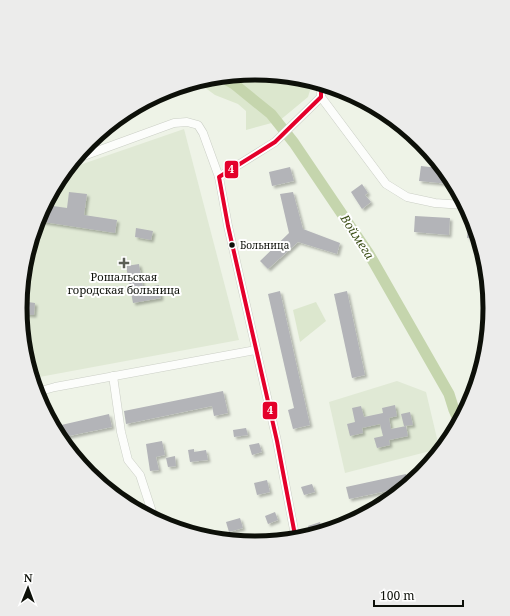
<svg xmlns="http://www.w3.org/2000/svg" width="510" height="616" viewBox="0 0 510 616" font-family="'Noto Serif',serif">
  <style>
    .built { fill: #e0e9d5 }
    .green { fill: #dce7ce }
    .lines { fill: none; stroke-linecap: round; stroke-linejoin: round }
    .river { stroke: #c5d5ad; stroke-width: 11 }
    .building { fill: #b3b4b8; filter: url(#shadow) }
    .minor-casing { stroke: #cbcfc6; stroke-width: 9 }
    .minor { stroke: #fcfdfb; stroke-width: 8 }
    .bus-1-casing { stroke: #fff; stroke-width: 7 }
    .bus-1 { stroke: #e4002b; stroke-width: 4 }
    .bus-dot { fill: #0d1009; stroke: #fff; stroke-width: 1.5 }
    .poi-dot { fill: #5c5f57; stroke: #fff; stroke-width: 1.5 }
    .labels { text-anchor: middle; stroke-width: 4; stroke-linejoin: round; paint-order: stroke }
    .bus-label { font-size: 10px; fill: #0d1009; stroke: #fff; text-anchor: start }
    .poi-label { font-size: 11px; fill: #0d1009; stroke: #fff }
    .water-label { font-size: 12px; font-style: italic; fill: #3c4f18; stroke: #fff }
    .rim { fill: none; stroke: #0d1009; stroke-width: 5 }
    .line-badge { stroke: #fff; stroke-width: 1.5 }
    .badge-label { font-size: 11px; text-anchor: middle; font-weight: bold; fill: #fff }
  </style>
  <defs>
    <filter id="shadow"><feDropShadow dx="2.5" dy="2.5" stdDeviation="1" flood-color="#0004"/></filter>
  </defs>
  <rect width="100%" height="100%" fill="#eef3e7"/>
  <g class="built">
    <path d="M184 129 239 340 34 378 20 308 38 218 71 168Z"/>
    <path d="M397 381 426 392 439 447 438 449 345 473 329 402Z"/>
  </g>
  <g class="green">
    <path d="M255 73 312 84 308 97 279 121 246 130V111L238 104 215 95 200 84Z"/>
    <path d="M316 302 326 321 300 342 293 310Z"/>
  </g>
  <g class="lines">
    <path class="river" d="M225 79 234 84 271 114 294 143 369 254 449 394 454 410 458 419"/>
  </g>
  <g class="building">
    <path d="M421 166 438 168 449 184 419 181Z"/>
    <path d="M290 167 294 181 272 186 269 172Z"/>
    <path d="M362 184 368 193 365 195 371 202 362 209 351 192Z"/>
    <path d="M69 192 87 194 84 215 117 220 115 233 37 221 38 218 46 205 67 208Z"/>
    <path d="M293 192 303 229 340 243 337 254 298 242 268 269 260 261 289 233 280 194Z"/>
    <path d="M415 216 450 218 449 235 414 232Z"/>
    <path d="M468 222H473L476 239 467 238Z"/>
    <path d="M136 228 153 231 151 240 135 237Z"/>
    <path d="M139 264 143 288 159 285 161 298 133 303 126 266Z"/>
    <path d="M280 291 310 425 293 429 288 410 294 408 268 294Z"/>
    <path d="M347 291 365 375 352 378 334 294Z"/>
    <path d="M21 301 35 303 34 315 21 314 20 308Z"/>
    <path d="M223 391 228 413 214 416 212 406 126 424 124 411Z"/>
    <path d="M395 405 397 416 389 418 391 429 406 426 408 436 389 440 390 445 377 448 374 438 383 436 380 424 362 428 363 433 350 436 347 424 355 422 352 408 361 406 364 417 383 413 382 408Z"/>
    <path d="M410 412 413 425 404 426 401 414Z"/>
    <path d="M109 414 112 427 64 437 57 426Z"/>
    <path d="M246 428 248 435 234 437 233 430Z"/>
    <path d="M162 441 165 455 156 457 159 470 150 471 146 444Z"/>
    <path d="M259 443 262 452 252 455 249 445Z"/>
    <path d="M194 449V452L206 450 208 460 190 462 188 450Z"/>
    <path d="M175 456 176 466 168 467 166 458Z"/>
    <path d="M406 474 408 483 401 488 349 499 346 487Z"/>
    <path d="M267 480 270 492 257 495 254 483Z"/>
    <path d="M312 484 315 492 304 495 301 487Z"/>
    <path d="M275 512 278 520 268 524 265 516Z"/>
    <path d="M240 518 243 528 229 532 226 522Z"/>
    <path d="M320 522 322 530 310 532 308 526Z"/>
  </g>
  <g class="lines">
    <g class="minor-casing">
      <g id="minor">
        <path d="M321 97 386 184 407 197 435 203 463 205"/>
        <path d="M78 158 174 123 187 122 198 125 203 133 219 177 228 226 277 441 295 535"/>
        <path d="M219 177 275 142 321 97V86"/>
        <path d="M113 376 121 432 128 460 140 475 154 518"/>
        <path d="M37 392 55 387 256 350"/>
      </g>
    </g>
    <use href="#minor" class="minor"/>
    <g class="bus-1-casing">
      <path id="bus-1" d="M295 535 277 441 228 226 219 177 275 142 321 97V86"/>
    </g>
    <use href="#bus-1" class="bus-1"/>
  </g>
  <circle class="bus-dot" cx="232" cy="245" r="3.5"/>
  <path class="poi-dot" d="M122 257h4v4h4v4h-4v4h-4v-4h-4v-4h4z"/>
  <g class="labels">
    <g class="bus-label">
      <text x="240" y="249">Больница</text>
    </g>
    <g class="poi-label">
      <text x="124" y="281">Рошальская<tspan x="124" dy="13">городская больница</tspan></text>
    </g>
    <g class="water-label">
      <text transform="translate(357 237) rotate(57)" y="4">Воймега</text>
    </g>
  </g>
  <path d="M0 0H510V616H0ZM27 308a228 228 0 1 1 456 0a228 228 0 1 1-456 0Z" fill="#ececeb" fill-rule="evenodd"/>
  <path class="rim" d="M27 308a228 228 0 1 1 456 0a228 228 0 1 1-456 0Z"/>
  <g class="line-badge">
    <rect x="224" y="160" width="15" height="19" rx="4" fill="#e4002b"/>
    <rect x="262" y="401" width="16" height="19" rx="4" fill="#e4002b"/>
  </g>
  <g class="badge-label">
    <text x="231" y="173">4</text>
    <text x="270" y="414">4</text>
  </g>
  <g transform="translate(28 588) rotate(1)" stroke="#ffffff" stroke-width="3" paint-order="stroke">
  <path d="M0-3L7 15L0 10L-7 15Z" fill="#0d1009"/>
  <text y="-6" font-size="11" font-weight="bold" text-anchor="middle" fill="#0d1009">N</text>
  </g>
  <path d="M374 600v6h89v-6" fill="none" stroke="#0d1009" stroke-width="2"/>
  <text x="380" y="600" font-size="12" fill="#0d1009" stroke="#ffffff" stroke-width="3" paint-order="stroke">100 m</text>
</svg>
